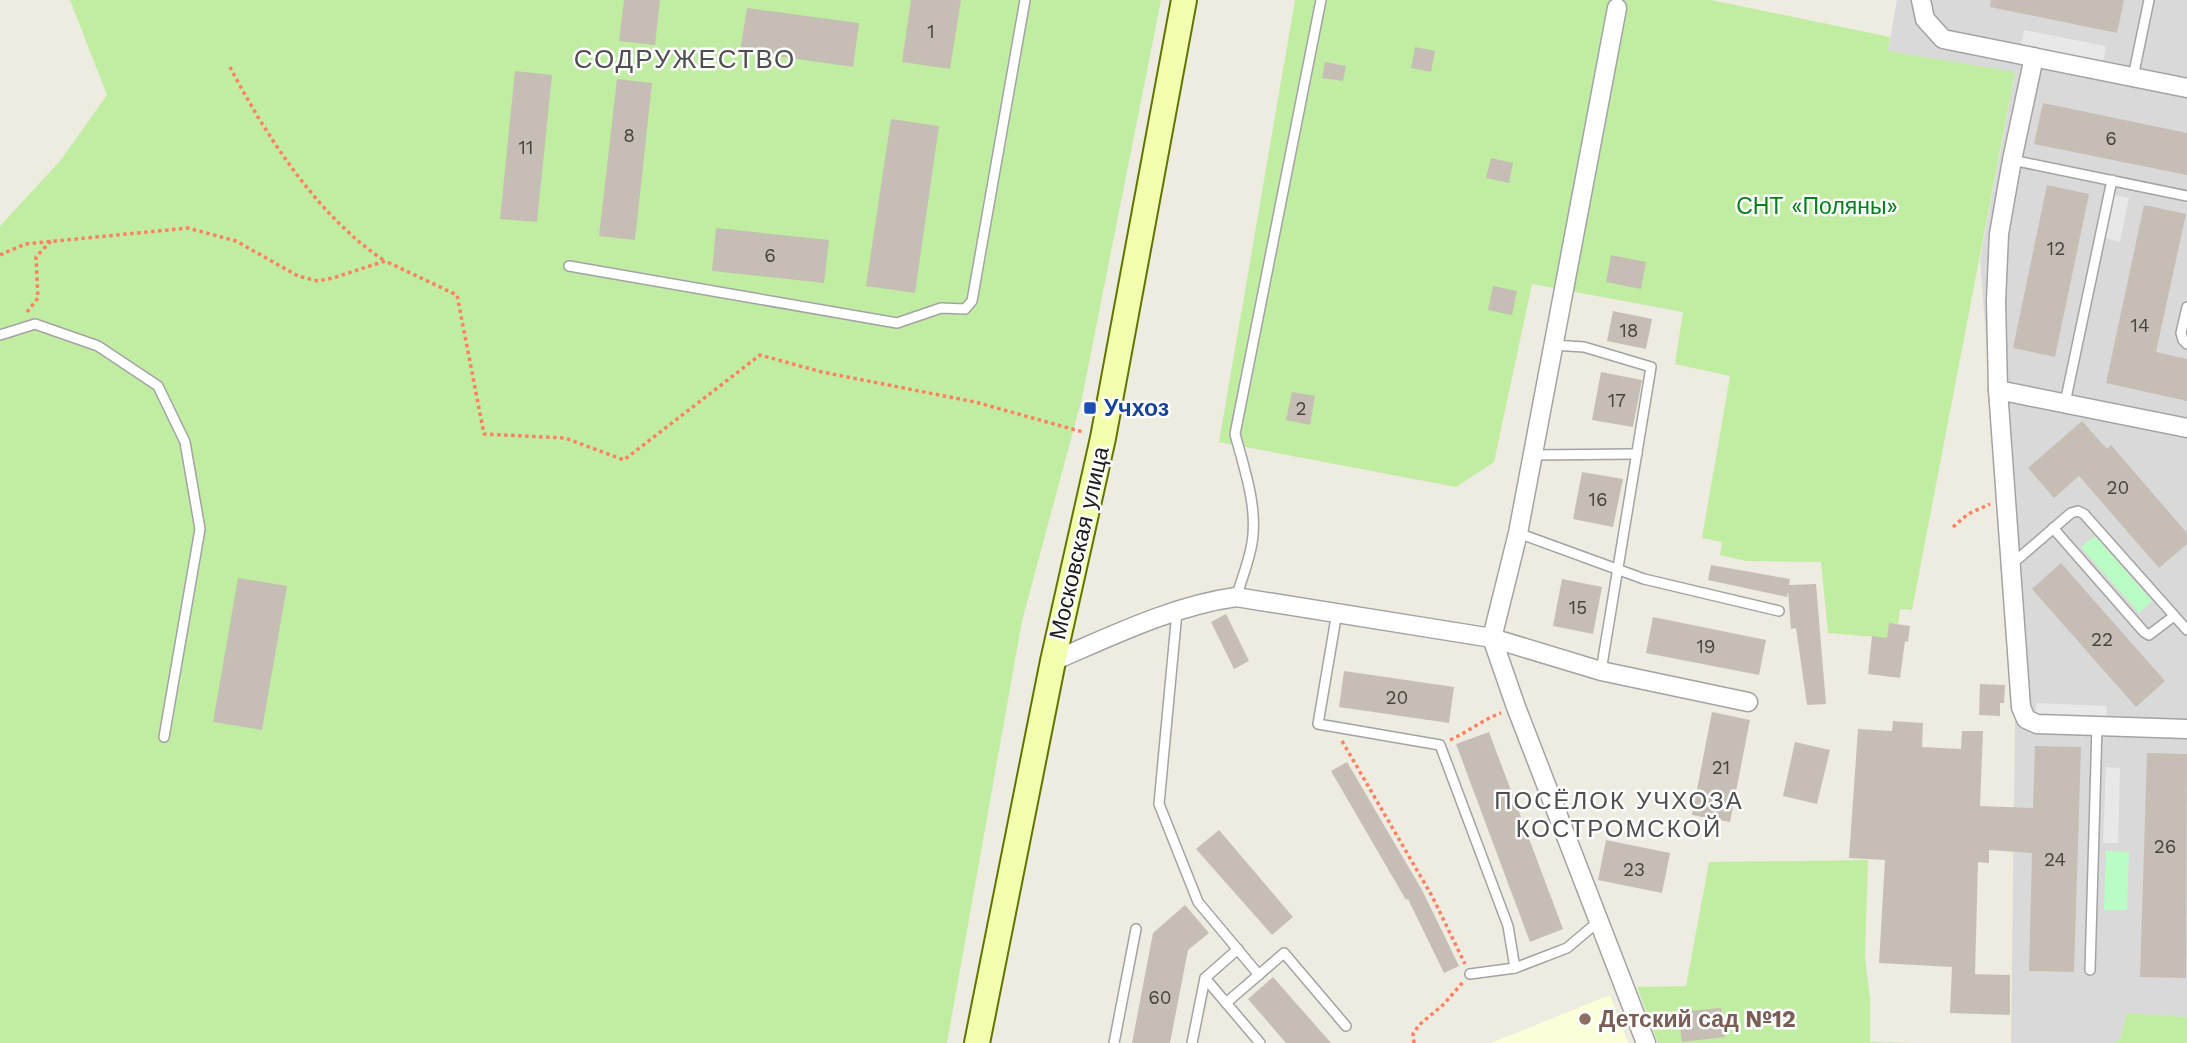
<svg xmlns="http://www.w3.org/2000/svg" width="2187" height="1043" viewBox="0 0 2187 1043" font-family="'Work Sans',sans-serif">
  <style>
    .residential { fill: #dad9d9 }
    .education { fill: #fbffd9 }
    .grass { fill: #c0eda2 }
    .park { fill: #b9fdc5 }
    .parking { fill: #e8e8e8 }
    .building { fill: #c6beb4 }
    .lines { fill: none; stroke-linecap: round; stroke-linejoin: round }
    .lane-casing { stroke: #a3a3a3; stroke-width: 12 }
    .street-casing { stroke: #a3a3a3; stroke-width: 21 }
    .secondary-casing { stroke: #5e7600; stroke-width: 28 }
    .path { stroke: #ff8061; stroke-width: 3.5; stroke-dasharray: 3.5 3.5; stroke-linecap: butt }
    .lane { stroke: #fff; stroke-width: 9 }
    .street { stroke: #fff; stroke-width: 18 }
    .secondary { stroke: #f3feaf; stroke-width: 24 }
    .transit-dot { fill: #1a4fb4; stroke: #fff; stroke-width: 2.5 }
    .education-dot { fill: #8d6e63; stroke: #fff; stroke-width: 2.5 }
    .labels { text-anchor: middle; stroke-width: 5; stroke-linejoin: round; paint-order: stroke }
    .number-label { font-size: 19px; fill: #464442 }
    .park-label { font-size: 23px; fill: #038119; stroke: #fff }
    .transit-label { font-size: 23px; font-weight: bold; fill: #164399; stroke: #fff; text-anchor: start }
    .street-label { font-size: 23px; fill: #1c1c1c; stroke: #fff }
    .education-label { font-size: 23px; font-weight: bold; fill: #785e54; stroke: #fff; text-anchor: start }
    .neighbourhood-label { font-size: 24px; letter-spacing: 2px; fill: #4f4f4f; stroke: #fff }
    .quarter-label { font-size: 26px; letter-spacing: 2px; fill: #4f4f4f; stroke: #fff }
  </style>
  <rect width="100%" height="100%" fill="#eeebe1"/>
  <path class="residential" d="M1897 0H2187V1017L2127 1013 2120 1040 2112 1043H2011L2015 722 1980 259 2015 73 1888 51Z"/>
  <path class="education" d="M1610 995 1628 1043H1491Z"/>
  <g class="grass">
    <path d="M70 0H1161L1082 398 1022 621 947 1043H0V226L60 161 107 95Z"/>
    <path d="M1295 0H1711L1890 37 1888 51 2015 72 1912 610 1900 609 1898 624H1889L1887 638 1828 633 1821 562 1746 561 1720 555 1722 542 1702 538 1730 376 1675 364 1683 312 1532 284 1494 462 1456 487 1219 442Z"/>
    <path d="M1868 860 1865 957 1870 999V1042L1909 1043H1658L1637 987 1686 986 1709 862Z"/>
    <path d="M2127 1013 2187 1017V1043H2112L2120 1040Z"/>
  </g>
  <g class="park">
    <path d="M2095 536 2152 601 2139 613 2081 547Z"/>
    <path d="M2106 851 2129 852 2127 910H2104Z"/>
  </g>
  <g class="parking">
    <path d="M2024 30 2106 46 2103 62 2021 45Z"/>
    <path d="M2114 195 2129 198 2120 242 2105 238Z"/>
    <path d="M2036 703 2107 706 2106 721 2036 719Z"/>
    <path d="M2106 767 2120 768 2118 843H2103Z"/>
  </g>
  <g class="building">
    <path d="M624 0H660L655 45 619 41Z"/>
    <path d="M911 0H961L950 69 902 62Z"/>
    <path d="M1991 0H2124L2117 33 1990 7Z"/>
    <path d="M747 8 859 23 853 67 740 51Z"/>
    <path d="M1415 47 1435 51 1431 72 1411 68Z"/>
    <path d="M1325 62 1346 66 1343 81 1322 78Z"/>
    <path d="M515 71 552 75 537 222 500 219Z"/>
    <path d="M617 79 652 83 635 240 599 236Z"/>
    <path d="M2043 103 2187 133V175L2034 144Z"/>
    <path d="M891 119 939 126 915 293 866 286Z"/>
    <path d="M1491 158 1513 163 1509 183 1486 178Z"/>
    <path d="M2047 185 2089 194 2055 357 2013 348Z"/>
    <path d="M2144 205 2186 214 2156 352 2187 359V401L2106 383Z"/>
    <path d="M716 228 829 240 824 283 712 271Z"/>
    <path d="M1611 255 1646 262 1641 289 1606 282Z"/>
    <path d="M1493 286 1517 291 1512 315 1488 310Z"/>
    <path d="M1613 311 1652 319 1646 349 1607 341Z"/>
    <path d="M1601 372 1642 380 1633 427 1592 420Z"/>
    <path d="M1292 392 1315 396 1310 425 1286 420Z"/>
    <path d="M2082 421 2107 449 2111 445 2187 533V544L2159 568 2079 476 2054 498 2028 468Z"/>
    <path d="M1582 472 1623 479 1613 527 1573 519Z"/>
    <path d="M2061 563 2165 681 2136 707 2032 589Z"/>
    <path d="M1711 565 1790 579 1789 585 1816 584 1826 704 1807 705 1796 628 1791 629 1788 591 1787 597 1708 580Z"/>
    <path d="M238 578 287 586 262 730 213 722Z"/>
    <path d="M1562 579 1602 587 1593 634 1553 626Z"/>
    <path d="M1226 614 1249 661 1234 669 1211 622Z"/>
    <path d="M1653 617 1766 640 1759 675 1646 653Z"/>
    <path d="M1889 623 1910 626 1908 642 1905 641 1900 678 1868 674 1872 636 1887 638Z"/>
    <path d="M1344 671 1454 687 1449 723 1339 707Z"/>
    <path d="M1980 684 2005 685 2004 703H2000V716L1979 715Z"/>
    <path d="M1712 712 1750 720 1730 822 1692 815Z"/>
    <path d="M1893 721 1923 723 1922 747 1961 749 1962 731H1983L1980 806 2033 808 2035 746 2081 747 2074 972 2029 971 2032 853 1989 850V863L1978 862 1975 974 2010 975V1015L1950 1013 1952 967 1879 963 1885 860 1849 858 1858 729 1892 731Z"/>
    <path d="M1489 732 1563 929 1530 942 1456 744Z"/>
    <path d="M1795 742 1830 750 1817 804 1783 796Z"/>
    <path d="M2147 753 2187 754 2186 978 2140 977Z"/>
    <path d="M1347 762 1422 890 1459 966 1444 973 1408 899 1406 900 1331 771Z"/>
    <path d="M1219 830 1293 917 1272 935 1196 849Z"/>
    <path d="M1606 840 1670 853 1662 893 1598 880Z"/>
    <path d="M1185 905 1209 933 1188 950 1170 1043H1132L1153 933Z"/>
    <path d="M1273 977 1331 1043H1286L1248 999Z"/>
    <path d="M1721 1008 1725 1037 1682 1042 1678 1012Z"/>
  </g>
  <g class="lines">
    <g class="lane-casing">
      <g id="lane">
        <path d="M2133 77 2149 0"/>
        <path d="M2012 160 2187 196"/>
        <path d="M569 266 897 323 941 308 965 309 972 301 1025 0"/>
        <path d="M2187 307 2181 333 2183 340 2187 344"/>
        <path d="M0 335 35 324 98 346 158 386 185 442 200 529 164 737"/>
        <path d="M1553 345 1584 347 1651 367 1601 671"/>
        <path d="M2065 403 2112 180"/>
        <path d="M1533 455 1637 454"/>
        <path d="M2053 528 2144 632 2149 635 2174 616"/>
        <path d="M1518 533 1644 579 1779 611"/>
        <path d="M2012 564 2071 513 2078 511 2084 514 2187 630"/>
        <path d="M1236 597C1242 579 1249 561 1252 543 1258 507 1244 468 1235 434L1321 0"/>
        <path d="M1177 612 1159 804 1198 902 1259 975"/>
        <path d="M1337 612 1318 724 1440 745 1508 926 1515 968"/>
        <path d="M2090 970 2097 726"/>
        <path d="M1470 974 1515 968 1567 948 1599 921"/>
        <path d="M1205 978 1260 1043"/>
        <path d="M1226 1003 1284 953 1346 1026"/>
        <path d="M1114 1043 1136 929"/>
        <path d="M1192 1043 1205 978 1238 949"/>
      </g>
    </g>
    <g class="street-casing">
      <g id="street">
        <path d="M1921 0 1925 19 1943 39 2187 88"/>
        <path d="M1617 8 1518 533 1492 638 1516 707 1646 1043"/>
        <path d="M2034 57 2012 160 1999 234 1996 301 1998 390 2021 707 2026 719 2037 724 2187 729"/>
        <path d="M1998 390 2187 428"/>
        <path d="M1053 661C1112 636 1172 606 1236 597L1492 638 1601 671 1748 702"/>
      </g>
    </g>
    <g class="secondary-casing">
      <path id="secondary" d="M977 1043 1053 661 1103 438 1184 0"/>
    </g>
    <g class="path">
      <path d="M230 67C266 136 319 218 385 261"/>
      <path d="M0 255 25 244 188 228 236 241 298 276 318 281 333 278 385 261 457 295 484 434 565 438 624 460 760 355 822 372 975 402 1083 432"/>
      <path d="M27 312 38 298 36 257 51 241"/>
      <path d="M1953 527 1968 514 1990 504"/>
      <path d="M1450 740C1468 732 1482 720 1501 713"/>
      <path d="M1342 741 1432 896 1465 964"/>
      <path d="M1414 1043 1413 1034 1419 1025 1444 1004 1463 982"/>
    </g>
    <use href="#lane" class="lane"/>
    <use href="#street" class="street"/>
    <use href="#secondary" class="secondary"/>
  </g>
  <rect class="transit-dot" x="1083" y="401" width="14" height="14" rx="3.5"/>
  <circle class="education-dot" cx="1585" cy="1019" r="7"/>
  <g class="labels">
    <g class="number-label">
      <text x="931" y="38">1</text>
      <text x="629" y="142">8</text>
      <text x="2111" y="145">6</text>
      <text x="526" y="154">11</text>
      <text x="2056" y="255">12</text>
      <text x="770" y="262">6</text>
      <text x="2140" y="332">14</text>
      <text x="1629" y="337">18</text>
      <text x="1617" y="407">17</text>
      <text x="1301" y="415">2</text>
      <text x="2118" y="494">20</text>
      <text x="1598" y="506">16</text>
      <text x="1578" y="614">15</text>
      <text x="2102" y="646">22</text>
      <text x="1706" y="653">19</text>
      <text x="1397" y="704">20</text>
      <text x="1721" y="774">21</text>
      <text x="2165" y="853">26</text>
      <text x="2055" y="866">24</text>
      <text x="1634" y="876">23</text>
      <text x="1160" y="1004">60</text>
    </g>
    <g class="park-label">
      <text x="1817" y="214">СНТ «Поляны»</text>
    </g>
    <g class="transit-label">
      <text x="1104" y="416">Учхоз</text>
    </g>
    <g class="street-label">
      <text transform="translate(1079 543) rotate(-77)" y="8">Московская улица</text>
    </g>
    <g class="education-label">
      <text x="1599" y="1027">Детский сад №12</text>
    </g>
    <g class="neighbourhood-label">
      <text x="1619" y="809">ПОСЁЛОК УЧХОЗА<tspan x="1619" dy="28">КОСТРОМСКОЙ</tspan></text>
    </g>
    <g class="quarter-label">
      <text x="685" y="68">СОДРУЖЕСТВО</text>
    </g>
  </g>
</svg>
